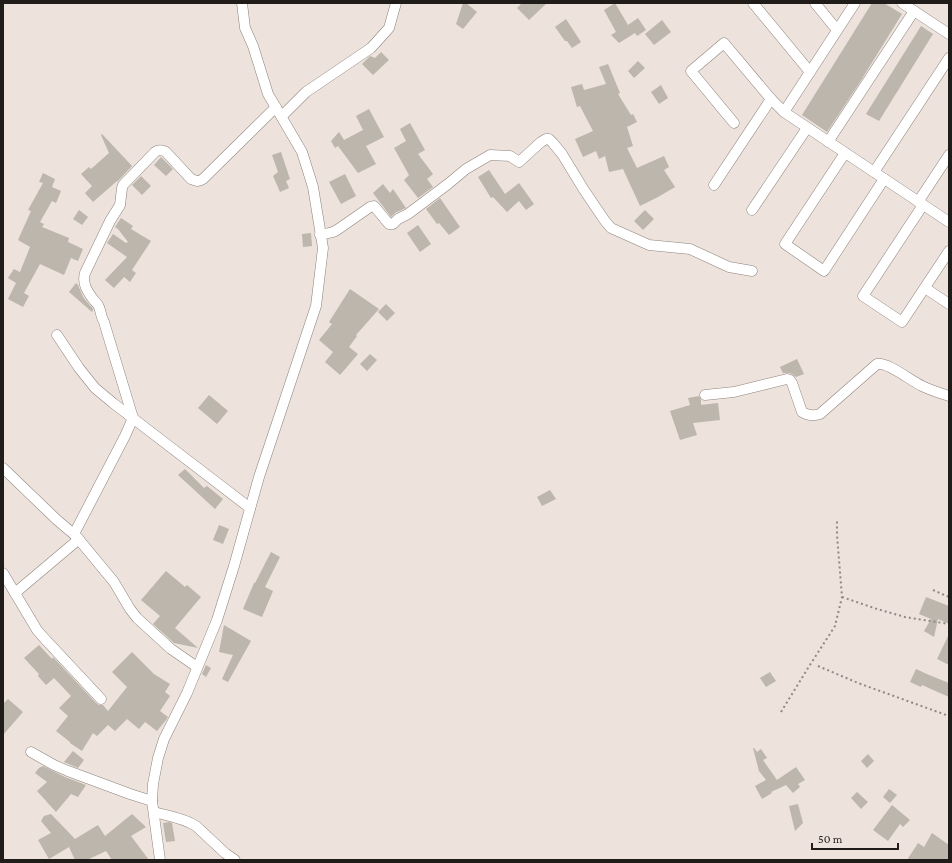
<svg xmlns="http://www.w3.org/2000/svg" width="952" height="863" viewBox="0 0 952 863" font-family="'Crimson Pro',serif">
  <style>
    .building { fill: #bcb6ad }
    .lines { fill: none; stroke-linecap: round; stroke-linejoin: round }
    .street-casing { stroke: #8c837d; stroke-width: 11 }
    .path { stroke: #908884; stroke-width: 2; stroke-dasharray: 2 3; stroke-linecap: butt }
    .street { stroke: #fff; stroke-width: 10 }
  </style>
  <rect width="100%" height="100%" fill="#ede2dc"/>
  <g class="building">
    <path d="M463 3H466L477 12 463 29 456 24Z"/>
    <path d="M522 3H547L529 20 517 8Z"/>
    <path d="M615 3 628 25 638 18 646 30 637 36 635 33 619 43 611 35 616 32 604 10Z"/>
    <path d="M872 3H884L902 14 860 82 827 132 802 115Z"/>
    <path d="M566 19 581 42 572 48 567 41H565L555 27Z"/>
    <path d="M662 20 671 32 654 45 645 34Z"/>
    <path d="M921 26 933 34 879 121 866 114Z"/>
    <path d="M381 52 389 60 373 75 362 64 370 56 375 58Z"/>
    <path d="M638 61 645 68 634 78 628 71Z"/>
    <path d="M608 64 620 93 618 94 631 115 633 114 637 122 627 127 633 146 627 148 637 168 664 156 669 167 664 170 675 187 658 197 640 206 623 169 609 172 605 156 599 159 596 151 583 157 575 139 593 131 580 106 577 107 571 87 582 84 584 90 606 84 599 67Z"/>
    <path d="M661 85 668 98 659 104 651 92Z"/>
    <path d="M369 109 384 137 366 146 376 164 358 173 338 146 335 148 331 141 339 132 344 140 363 130 356 116Z"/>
    <path d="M410 123 425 150 418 154 433 174 427 179 433 187 418 198 404 180 409 175 394 148 406 141 400 129Z"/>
    <path d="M102 134 132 166 117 182V181L93 202 85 193 92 186 81 174 89 167 91 169 109 153 101 135Z"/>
    <path d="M281 152 290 179 286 181 289 188 280 192 273 176 278 172 272 155Z"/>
    <path d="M161 157 173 169 166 176 154 165Z"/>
    <path d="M489 170 505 194 519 183 534 204 526 210 519 201 507 212 493 197 491 198 478 177Z"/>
    <path d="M43 173 55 179 52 187 61 191 56 203 52 201 40 222 44 224 42 227 69 238 68 242 83 249 78 261 71 258 64 275 40 264 24 293 29 296 23 307 8 299 16 283 8 278 14 269 20 272 30 247 18 240 31 211 28 210 43 183 39 182Z"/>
    <path d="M345 174 356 196 341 204 329 182Z"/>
    <path d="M141 176 151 186 142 195 132 185Z"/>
    <path d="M383 184 390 193 393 189 406 208 395 213 391 217 373 193Z"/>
    <path d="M440 198 460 227 449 235 439 223 437 224 426 209Z"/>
    <path d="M79 210 88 217 82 225 73 219Z"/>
    <path d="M645 210 654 219 643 230 634 221Z"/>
    <path d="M121 218 133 226 131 229 151 241 132 270 136 273 130 282 124 277 114 288 105 280 127 257 107 243 113 234 126 243 128 242 118 229 115 227Z"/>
    <path d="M418 225 431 244 420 252 407 233Z"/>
    <path d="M311 233 312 246 303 247 302 234Z"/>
    <path d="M76 283 78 285 83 297 93 309V310L92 312 69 292Z"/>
    <path d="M350 289 379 309 356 335 357 336 349 347 358 354 340 375 325 362 333 352 319 340 332 324 329 322Z"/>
    <path d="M386 304 395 313 387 321 378 312Z"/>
    <path d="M370 354 377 360 367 371 360 364Z"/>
    <path d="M797 359 804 374 796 377 792 374 789 373H783L780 367Z"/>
    <path d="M209 395 228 411 217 424 198 408Z"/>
    <path d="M699 396 701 400V405L718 403 720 420 693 423 697 435 680 440 670 411 690 405 688 398Z"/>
    <path d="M185 469 204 488 207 486 223 499 215 509 178 475Z"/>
    <path d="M550 490 556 499 542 506 537 497Z"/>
    <path d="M219 525 229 529 223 544 213 540Z"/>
    <path d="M271 552 280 557 265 587 273 591 262 617 243 609 254 583H255Z"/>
    <path d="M166 571 185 587 187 585 201 597 175 628 198 648 174 643 153 624 160 616 141 600Z"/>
    <path d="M926 597 949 606V624L938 619 934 637 924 631 931 619 919 614Z"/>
    <path d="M224 625 251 641 228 682 222 679 233 655 219 652Z"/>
    <path d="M949 634V665L937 659Z"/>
    <path d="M39 645 52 659 53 657 96 703 99 705H103L108 711 127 687 112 672 132 652 154 674 170 684 165 692 170 696 160 711 168 717 166 720 157 731 145 722 139 729 127 719 115 731 108 725 97 736 93 733 82 751 70 743V742L56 731 68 716 59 708 71 696 54 678 46 685 38 676 39 674 24 658Z"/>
    <path d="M206 665 211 668 206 677 202 674Z"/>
    <path d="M916 669 929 675 949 683V697L922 685 921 687 910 682Z"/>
    <path d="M770 672 776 681 766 687 760 678Z"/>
    <path d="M8 699 23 712 3 735V704Z"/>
    <path d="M753 748H754L757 752 761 749 767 758 763 760 777 780 796 767 805 780 798 784 800 787 793 793 786 785 771 792 772 793 762 799 755 786 766 780 759 771Z"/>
    <path d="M73 751 84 760 78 768 64 762Z"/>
    <path d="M868 754 874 761 867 768 861 761Z"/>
    <path d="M43 766 65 777 86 785 78 797 71 794 56 812 37 791 47 782 35 773 39 768Z"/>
    <path d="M889 789 897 795 890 803 883 797Z"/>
    <path d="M857 792 868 802 861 809 851 798Z"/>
    <path d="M798 804 803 823 795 831 789 806Z"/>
    <path d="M892 805 910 820 903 827 900 824 888 841 873 830Z"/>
    <path d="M51 814 75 839 98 825 105 836 132 814 146 827 131 836 149 860H112L106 851 87 860H75L69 847 49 859 38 840 51 833 41 821 44 816Z"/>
    <path d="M169 822 172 823 175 841 166 842 163 823Z"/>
    <path d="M932 833 949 845V860H907L918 843 924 847Z"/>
  </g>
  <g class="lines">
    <g class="street-casing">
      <g id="street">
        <path d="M753 3 810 72"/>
        <path d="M815 3 837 30"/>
        <path d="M855 3 784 112 949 222"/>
        <path d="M902 3 949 34"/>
        <path d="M282 116 306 92 371 48 389 28 396 3"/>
        <path d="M734 123 691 71 724 43 771 99 784 112"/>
        <path d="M828 142 914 11"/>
        <path d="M845 153 785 244 824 271 884 179"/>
        <path d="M874 172 949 58"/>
        <path d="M714 185 771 99"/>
        <path d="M918 202 949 155"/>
        <path d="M923 205 863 296 902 322 949 251"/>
        <path d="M752 210 807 128"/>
        <path d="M320 235 333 232 337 230 370 207 374 206 389 224H393L398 219 408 214 448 184 466 169 490 155 510 156 519 162 541 142 546 139H549L553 143 562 154 584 190 605 221 611 228 649 245 690 249 729 267 752 271"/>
        <path d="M925 288 949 304"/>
        <path d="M57 335 79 368 95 388 113 403 250 508"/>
        <path d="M705 395 734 392 787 379 790 380 792 383 802 412C807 415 814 416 820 414L877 364C888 362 911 381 922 386 930 390 940 393 949 396"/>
        <path d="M3 468 57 520 76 536 114 582 130 609 137 618 171 649 197 667"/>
        <path d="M74 534 125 436 133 418 104 322C101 317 101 312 99 307 98 304 95 302 93 299 87 291 82 283 85 273L110 221 120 205 122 188 123 185 155 152C159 149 162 150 166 152L191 179C196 181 198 182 203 179L276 107"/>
        <path d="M3 573 37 630 44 638 101 699"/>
        <path d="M15 593 79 539"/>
        <path d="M31 752 54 765 68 771 130 794 152 801"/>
        <path d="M154 812C168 816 184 818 196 826L225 853 235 860"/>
        <path d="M160 860 152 801 153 784 158 758 164 739 187 693 217 620 234 566 259 477 316 306 323 248 313 187 302 152 268 94 253 46 245 28 242 3"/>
      </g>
    </g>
    <g class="path">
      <path d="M933 590 949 597"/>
      <path d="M842 597 877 609 905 617 949 624"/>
      <path d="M818 666 858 683 949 716"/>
      <path d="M781 712 808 668 835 626 842 597 837 535V521"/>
    </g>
    <use href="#street" class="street"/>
  </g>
  <rect width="952" height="863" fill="none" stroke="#201c1a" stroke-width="8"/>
  <path d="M812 843v6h86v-6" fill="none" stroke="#201c1a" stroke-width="2"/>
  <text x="818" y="843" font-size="12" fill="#201c1a" stroke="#ede2dc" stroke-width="3" paint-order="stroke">50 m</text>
</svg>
